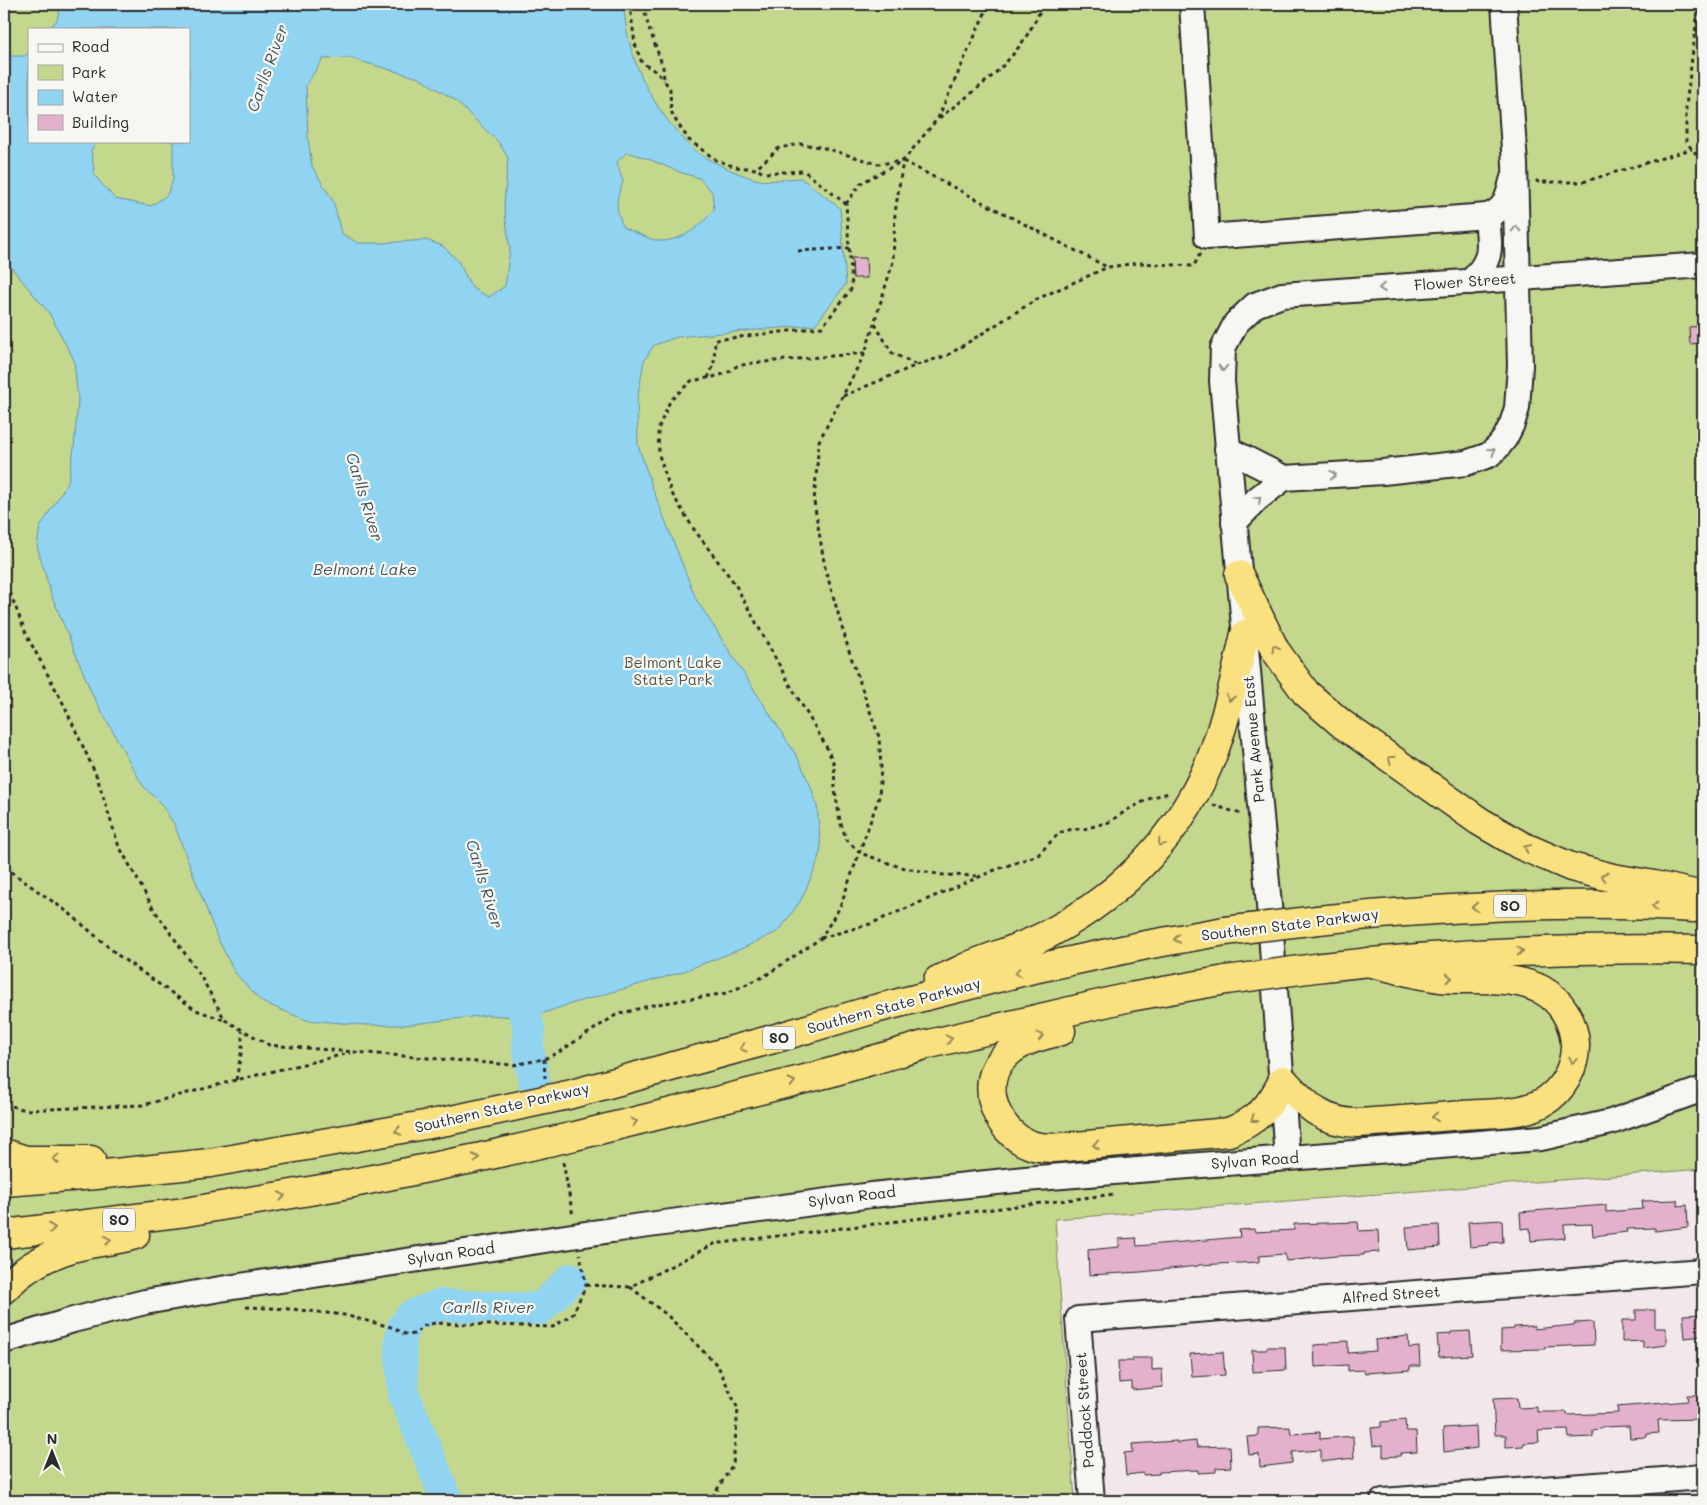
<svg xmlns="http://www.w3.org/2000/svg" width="1707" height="1505" viewBox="0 0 1707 1505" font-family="Mali,sans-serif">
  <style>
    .green { fill: #c4d88d; stroke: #78825c; fill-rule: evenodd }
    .water { fill: #91d4f2; stroke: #6890a2; fill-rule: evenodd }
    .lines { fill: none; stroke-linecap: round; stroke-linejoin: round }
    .river { stroke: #91d4f2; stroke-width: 32 }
    .building { fill: #e3b1ce; stroke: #2b2b2b }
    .minor-casing { stroke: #2b2b2b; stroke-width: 28 }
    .highway-casing { stroke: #2b2b2b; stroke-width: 31 }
    .path { stroke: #2b2b2b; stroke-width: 3; stroke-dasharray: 4 4; stroke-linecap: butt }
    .minor { stroke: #f6f6f2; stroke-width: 24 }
    .highway { stroke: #fae180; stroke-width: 28 }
    .minor-bridge-casing { stroke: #2b2b2b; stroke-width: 28; stroke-linecap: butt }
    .highway-bridge-casing { stroke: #2b2b2b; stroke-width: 31; stroke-linecap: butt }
    .minor-bridge { stroke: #f6f6f2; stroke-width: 24 }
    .highway-bridge { stroke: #fae180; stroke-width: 28 }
    .oneway { stroke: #90908e }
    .oneway2 { stroke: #928656 }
    .labels { text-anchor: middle; stroke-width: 4.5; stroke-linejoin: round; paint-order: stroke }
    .shield { fill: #f6f6f2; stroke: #686867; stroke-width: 1 }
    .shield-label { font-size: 14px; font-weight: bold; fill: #2b2b2b }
    .street-label { font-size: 15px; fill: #2b2b2b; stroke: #f6f6f2 }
    .park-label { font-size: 15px; fill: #515644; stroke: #f6f6f2 }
    .water-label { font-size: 16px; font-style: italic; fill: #44555d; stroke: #f6f6f2 }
  </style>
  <rect width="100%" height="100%" fill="#f2e8eb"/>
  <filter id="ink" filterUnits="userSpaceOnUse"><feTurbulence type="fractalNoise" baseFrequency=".02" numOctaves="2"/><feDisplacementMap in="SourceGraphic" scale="10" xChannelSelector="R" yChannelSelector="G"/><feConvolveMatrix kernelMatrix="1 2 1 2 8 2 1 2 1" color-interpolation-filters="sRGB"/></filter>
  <g filter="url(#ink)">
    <path class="green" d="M4 4H1703V1169L1055 1219 1075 1501H4ZM29 29H189V141H29Z"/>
    <path class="water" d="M61 4H624C625 52 649 103 683 138 688 143 693 150 699 154 712 162 744 177 759 180 772 182 788 178 801 178L840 208 846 284 815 325 677 337 654 345 644 361 637 400 638 445 652 487 696 599 798 758 811 787 817 806 821 849 815 869 801 900 779 931 741 949 679 973 567 1005 538 1015 535 1028 523 1030 516 1017 487 1015 405 1025H366L306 1020 262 1002 235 973 217 937 174 824 161 804 143 786 93 696 51 594 37 546 40 527 68 482 74 448 78 400 74 360 49 313 14 271 4 255V56H25L29 52V141H98L91 150 95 176 115 199 151 206 167 195 173 180V141H189V29H49L57 20ZM349 58 419 78 455 100 499 143 508 158 504 205 510 249 505 286 489 297 472 288 458 261 443 246 426 240 382 243H358L341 233 334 203 312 166 308 138 306 85 323 59ZM627 152 649 159 679 172 699 178 712 192 714 209C702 226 683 240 662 241 652 241 633 231 624 228 615 209 615 201 623 182L617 162Z"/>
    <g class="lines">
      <g class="river">
        <path d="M516 985 529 1028 528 1048 534 1080"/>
        <path d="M447 1501 404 1395 400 1343 403 1327 411 1316 439 1305 540 1309 571 1279"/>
      </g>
    </g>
    <g class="building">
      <path d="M852 258H866L867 278H853Z"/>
      <path d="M1703 326V343L1690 344 1689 327Z"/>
      <path d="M1677 1200 1678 1206 1687 1205 1688 1227 1655 1231V1228L1626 1229 1627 1232 1593 1236 1592 1224 1564 1225 1565 1238 1531 1241 1530 1228 1521 1229 1520 1212 1606 1205V1212L1643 1209 1642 1201Z"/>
      <path d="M1502 1220 1503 1242 1489 1243V1245L1470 1247 1468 1222Z"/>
      <path d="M1358 1222 1359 1231 1378 1230 1379 1252 1364 1253V1255L1336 1256 1286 1261 1285 1254 1259 1256V1262L1198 1265V1266L1141 1272 1089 1275 1088 1250 1119 1247V1239L1136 1238 1137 1246 1240 1237 1239 1230 1254 1229 1255 1232 1294 1230V1224Z"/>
      <path d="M1439 1225 1440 1247 1408 1250 1406 1227Z"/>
      <path d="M1636 1310H1655V1328H1666V1345L1643 1348V1341L1622 1342V1320H1636Z"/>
      <path d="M1703 1314V1336L1685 1338 1683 1315Z"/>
      <path d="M1593 1322 1594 1345 1544 1347 1545 1349 1501 1350V1330L1514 1329V1327L1534 1326V1329L1574 1325V1323Z"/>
      <path d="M1470 1331 1472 1355 1439 1357 1437 1335 1451 1334V1332Z"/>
      <path d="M1408 1336 1409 1348 1419 1347 1420 1366H1410V1370L1365 1373 1364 1370 1348 1371V1365L1315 1367 1314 1345 1329 1344 1330 1342 1348 1341V1353L1376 1351 1375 1340Z"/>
      <path d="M1268 1347H1285L1286 1370 1253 1372 1252 1350H1266Z"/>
      <path d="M1223 1352 1225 1375 1192 1377 1190 1354Z"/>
      <path d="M1133 1358H1152V1370L1162 1369 1163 1387 1132 1390V1382L1119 1383 1118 1361H1133Z"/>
      <path d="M1687 1395H1703V1419L1658 1420 1659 1433 1647 1434V1437L1630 1438 1629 1426 1601 1427V1429L1593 1430V1437L1569 1438 1568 1430 1538 1431 1539 1442 1524 1443 1523 1446 1506 1447V1435H1495L1493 1399 1517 1398 1518 1408 1537 1407V1412H1567V1415L1618 1413 1617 1407 1688 1401Z"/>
      <path d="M1405 1420 1406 1431H1416L1417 1452 1401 1453 1400 1456 1383 1457V1445L1373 1446 1371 1428 1381 1427V1422Z"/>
      <path d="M1476 1426 1477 1448 1444 1452 1443 1428Z"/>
      <path d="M1290 1427 1291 1434 1320 1432V1439L1353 1436 1354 1458 1321 1462V1450L1292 1452V1463L1260 1467 1259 1454 1249 1455 1247 1437 1258 1436V1428Z"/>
      <path d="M1177 1441V1443L1196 1441 1197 1447 1230 1446 1231 1467 1216 1468V1472L1198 1473V1470L1159 1472V1474L1143 1475V1473L1126 1475 1124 1453 1133 1452 1132 1444Z"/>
    </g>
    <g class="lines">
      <g class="minor-casing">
        <g id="minor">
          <path d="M1192 4 1207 237 1487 216C1505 210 1508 198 1512 181"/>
          <path d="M1470 282C1495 257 1489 248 1487 216"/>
          <path d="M1227 449 1284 478 1383 472 1466 463 1489 455 1498 447 1505 438 1512 424 1517 408 1520 366 1515 164 1504 4"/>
          <path d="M1234 523 1257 499 1284 478"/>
          <path d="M1287 1158 1269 905 1222 381 1223 348 1236 323 1255 305 1282 295 1703 265"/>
          <path d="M612 1230 872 1195 1025 1179 1541 1138 1611 1122 1703 1089"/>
          <path d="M4 1341 73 1320 145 1302 220 1289 532 1242"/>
          <path d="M1092 1501 1078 1319 1703 1271"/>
          <path d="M1383 1501 1703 1477"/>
        </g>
      </g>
      <g class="highway-casing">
        <g id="highway">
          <path d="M1239 575 1275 650 1306 693 1342 724 1479 821 1520 845 1571 867 1613 878 1654 885 1703 896"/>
          <path d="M1318 920C1443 907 1569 900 1694 908"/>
          <path d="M1323 967C1449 953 1576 947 1703 950"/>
          <path d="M938 980C951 975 964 968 976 963 1001 953 1027 946 1050 933 1124 894 1185 830 1214 751 1228 713 1236 673 1245 634"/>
          <path d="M1061 1031C1041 1036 1021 1040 1006 1055 976 1082 996 1133 1031 1145 1042 1149 1054 1148 1065 1147L1229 1132C1257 1121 1270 1107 1283 1080 1307 1105 1320 1122 1357 1123 1393 1121 1428 1118 1463 1115 1488 1113 1519 1115 1542 1103 1563 1091 1576 1067 1575 1043 1573 1021 1562 1001 1542 990 1511 974 1474 981 1441 978 1416 975 1391 967 1367 962"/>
          <path d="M4 1153 26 1160H91"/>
          <path d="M4 1182 96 1175 210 1163 447 1121 568 1095 773 1039 875 1009 1033 969 1146 945 1225 931"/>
          <path d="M4 1234 186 1212 333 1187 477 1158 575 1136 825 1074 925 1045 1130 997 1226 980"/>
          <path d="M4 1289C27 1265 56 1250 89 1244 104 1241 120 1240 135 1235"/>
        </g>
      </g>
      <g class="path">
        <path d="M631 4V14L635 44 642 63 655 71 664 80"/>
        <path d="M1693 4 1703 5"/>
        <path d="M1702 4 1697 17 1686 106V142L1703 162"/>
        <path d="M939 118C986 82 1019 61 1043 4"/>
        <path d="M903 161 1107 267"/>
        <path d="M1536 180 1538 182H1583L1692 149"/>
        <path d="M846 204 861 183 903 161 938 118 989 4"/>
        <path d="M798 251 849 248"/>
        <path d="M875 324 892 353 917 365"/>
        <path d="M865 353 753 363 737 366 727 373 713 377 691 381 670 401 658 429 659 455 671 492 693 528 735 584 789 683 826 746 834 764 835 790 840 821 846 839 860 853 900 867 943 875 980 876"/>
        <path d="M708 378 714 364 715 340 822 327 852 288 846 204 804 171 764 173 756 169"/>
        <path d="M843 396 917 365 948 355 1037 299 1108 267 1138 263 1194 266 1200 253"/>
        <path d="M4 578 27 636 63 703 97 777 118 844 153 908 200 975 225 1020 269 1045 513 1065 544 1059 559 1052 616 1015 652 1005 727 993 765 976 821 938 840 907 879 797 881 767 879 737 849 651 825 568 814 502 819 441 865 353 893 262 895 213 903 161 878 164 821 147 800 144 779 148 756 169 736 167 716 160 689 140 676 121 671 111 670 89 664 80 663 67 648 25 643 4"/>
        <path d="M1213 805 1241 814"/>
        <path d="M4 867 69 913 119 956 196 1010 224 1020"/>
        <path d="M821 938 870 924 995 870 1038 855 1059 833 1072 829H1084L1109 822 1129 809 1153 797 1169 793"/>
        <path d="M544 1059 545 1078"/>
        <path d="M236 1080 242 1049V1031"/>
        <path d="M4 1104 26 1110 143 1105 236 1080 350 1053"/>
        <path d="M563 1162 573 1216"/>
        <path d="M586 1285 630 1287 714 1244 1114 1194"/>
        <path d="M630 1287 667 1315 718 1366 738 1409 733 1464 710 1501"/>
        <path d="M246 1307 291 1309 344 1315 391 1327 407 1335 414 1334 424 1326 435 1323 553 1327 573 1314 586 1285 580 1254"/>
      </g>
      <use href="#minor" class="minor"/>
      <use href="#highway" class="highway"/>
      <g class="minor-bridge-casing">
        <path id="minor-bridge" d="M532 1242 612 1230"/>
      </g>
      <g class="highway-bridge-casing">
        <g id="highway-bridge">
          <path d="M1225 931 1318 920"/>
          <path d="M1226 980 1323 967"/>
        </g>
      </g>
      <use href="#minor-bridge" class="minor-bridge"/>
      <use href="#highway-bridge" class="highway-bridge"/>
    </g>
    <defs><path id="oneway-chevron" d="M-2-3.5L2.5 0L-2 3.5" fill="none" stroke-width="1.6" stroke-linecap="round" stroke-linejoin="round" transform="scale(1.25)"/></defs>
    <g class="oneway">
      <use href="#oneway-chevron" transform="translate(1516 229) rotate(-91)"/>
      <use href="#oneway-chevron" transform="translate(1382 288) rotate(176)"/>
      <use href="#oneway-chevron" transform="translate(1223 368) rotate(92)"/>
      <use href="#oneway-chevron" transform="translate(1492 451) rotate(-36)"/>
      <use href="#oneway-chevron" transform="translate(1333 475) rotate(-3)"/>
      <use href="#oneway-chevron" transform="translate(1258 499) rotate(-43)"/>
    </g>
    <g class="oneway2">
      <use href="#oneway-chevron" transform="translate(1275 648) rotate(-119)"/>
      <use href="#oneway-chevron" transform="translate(1230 698) rotate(104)"/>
      <use href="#oneway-chevron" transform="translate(1391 759) rotate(-145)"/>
      <use href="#oneway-chevron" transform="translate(1161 843) rotate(130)"/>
      <use href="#oneway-chevron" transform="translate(1527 848) rotate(-155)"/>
      <use href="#oneway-chevron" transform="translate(1604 876) rotate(-166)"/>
      <use href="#oneway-chevron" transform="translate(1655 906) rotate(-179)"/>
      <use href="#oneway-chevron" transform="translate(1475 907) rotate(178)"/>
      <use href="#oneway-chevron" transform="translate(1177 939) rotate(170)"/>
      <use href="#oneway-chevron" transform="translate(1520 951) rotate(-3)"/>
      <use href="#oneway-chevron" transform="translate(1018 973) rotate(166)"/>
      <use href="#oneway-chevron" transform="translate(1449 978) rotate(2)"/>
      <use href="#oneway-chevron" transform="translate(1040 1036) rotate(-16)"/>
      <use href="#oneway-chevron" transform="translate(949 1039) rotate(-13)"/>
      <use href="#oneway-chevron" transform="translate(743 1048) rotate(165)"/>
      <use href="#oneway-chevron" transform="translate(1573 1060) rotate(102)"/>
      <use href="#oneway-chevron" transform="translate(792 1082) rotate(-14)"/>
      <use href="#oneway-chevron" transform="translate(1435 1117) rotate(175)"/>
      <use href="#oneway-chevron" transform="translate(1254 1119) rotate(145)"/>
      <use href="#oneway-chevron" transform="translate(634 1122) rotate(-14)"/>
      <use href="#oneway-chevron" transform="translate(398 1131) rotate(169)"/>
      <use href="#oneway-chevron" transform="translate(1096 1145) rotate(175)"/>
      <use href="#oneway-chevron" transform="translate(476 1158) rotate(-12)"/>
      <use href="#oneway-chevron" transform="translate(56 1159) rotate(179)"/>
      <use href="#oneway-chevron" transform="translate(282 1196) rotate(-10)"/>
      <use href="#oneway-chevron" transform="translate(52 1228) rotate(-6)"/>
      <use href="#oneway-chevron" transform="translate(108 1240) rotate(-9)"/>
    </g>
  </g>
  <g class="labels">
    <g class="shield">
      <rect x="1494" y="894.5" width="32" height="23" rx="4"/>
      <rect x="763" y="1026.5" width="32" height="23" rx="4"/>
      <rect x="103" y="1208.5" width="32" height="23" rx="4"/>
    </g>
    <g class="shield-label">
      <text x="1510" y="911">SO</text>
      <text x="779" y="1043">SO</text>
      <text x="119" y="1225">SO</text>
    </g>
    <g class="street-label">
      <text transform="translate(1465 282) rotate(-4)" y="5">Flower Street</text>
      <text transform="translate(1254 739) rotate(-95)" y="5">Park Avenue East</text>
      <text transform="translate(1290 925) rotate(-7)" y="5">Southern State Parkway</text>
      <text transform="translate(894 1006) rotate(-15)" y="5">Southern State Parkway</text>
      <text transform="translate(502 1108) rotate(-13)" y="5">Southern State Parkway</text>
      <text transform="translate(1255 1161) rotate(-4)" y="5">Sylvan Road</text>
      <text transform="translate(852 1197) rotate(-7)" y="5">Sylvan Road</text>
      <text transform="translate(451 1254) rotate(-8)" y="5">Sylvan Road</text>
      <text transform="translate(1391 1295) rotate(-4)" y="5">Alfred Street</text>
      <text transform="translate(1085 1410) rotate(-94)" y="5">Paddock Street</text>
    </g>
    <g class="park-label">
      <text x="673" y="668">Belmont Lake<tspan x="673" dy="17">State Park</tspan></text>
    </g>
    <g class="water-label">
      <text transform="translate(267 68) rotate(-70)" y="6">Carlls River</text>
      <text transform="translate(365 497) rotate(73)" y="6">Carlls River</text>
      <text x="365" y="575">Belmont Lake</text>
      <text transform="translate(485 884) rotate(73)" y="6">Carlls River</text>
      <text x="488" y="1313">Carlls River</text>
    </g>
  </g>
  <rect width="1707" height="1505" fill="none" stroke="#f6f6f2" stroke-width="20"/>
  <rect x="10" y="10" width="1687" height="1485" fill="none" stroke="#2b2b2b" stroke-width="2" filter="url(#ink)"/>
  <rect x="28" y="28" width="162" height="115" fill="#f6f6f2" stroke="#a5a5a2"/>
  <rect x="38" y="44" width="25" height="8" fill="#f6f6f2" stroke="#a5a5a2"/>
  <text x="72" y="52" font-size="15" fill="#2b2b2b">Road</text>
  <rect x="38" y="65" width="25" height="15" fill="#c4d88d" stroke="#a5a5a2"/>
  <text x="72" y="78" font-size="15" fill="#2b2b2b">Park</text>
  <rect x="38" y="90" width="25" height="15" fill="#91d4f2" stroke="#a5a5a2"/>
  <text x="72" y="102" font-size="15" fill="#2b2b2b">Water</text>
  <rect x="38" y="115" width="25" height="15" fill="#e3b1ce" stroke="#a5a5a2"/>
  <text x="72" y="128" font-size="15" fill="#2b2b2b">Building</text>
  <g transform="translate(52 1452)" stroke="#f6f6f2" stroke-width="4" paint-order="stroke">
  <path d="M0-4L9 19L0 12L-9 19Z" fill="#2b2b2b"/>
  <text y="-8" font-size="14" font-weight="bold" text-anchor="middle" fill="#2b2b2b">N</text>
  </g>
</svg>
